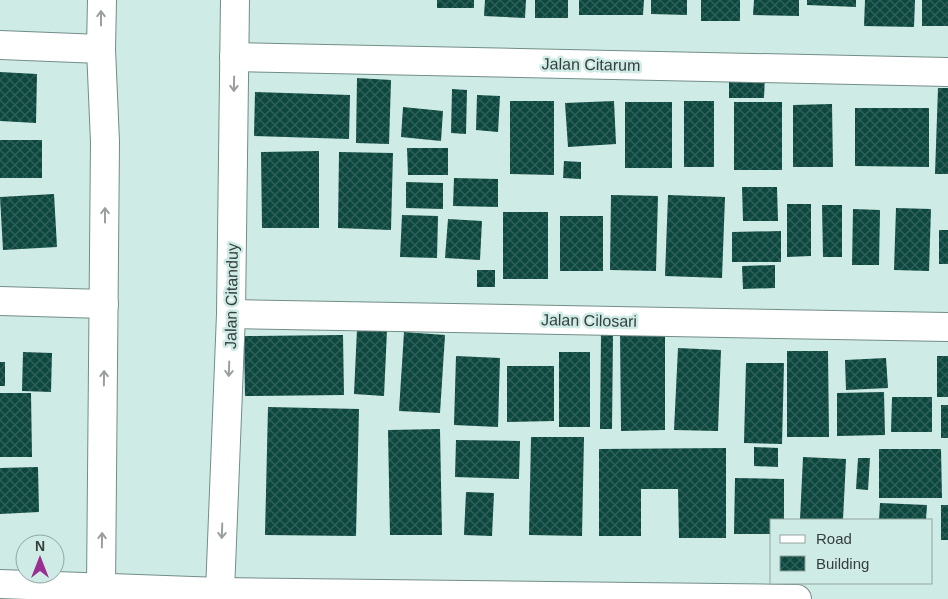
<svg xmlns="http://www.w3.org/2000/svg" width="948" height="599" viewBox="0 0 948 599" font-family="Arial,sans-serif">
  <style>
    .building { fill: url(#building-cross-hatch) }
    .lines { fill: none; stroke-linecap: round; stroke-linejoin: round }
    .minor-casing { stroke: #738d88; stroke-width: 30 }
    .minor { stroke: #fff; stroke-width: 28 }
    .oneway { stroke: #9a9f9e }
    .labels { text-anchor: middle; stroke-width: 5; stroke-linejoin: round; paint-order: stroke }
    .street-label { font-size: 16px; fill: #343f3d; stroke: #cfebe5 }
  </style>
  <defs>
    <pattern id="building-cross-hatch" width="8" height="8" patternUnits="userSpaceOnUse" patternTransform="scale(1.25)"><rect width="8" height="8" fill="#0d483f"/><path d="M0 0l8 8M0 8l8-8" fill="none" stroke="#31615a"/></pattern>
  </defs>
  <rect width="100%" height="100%" fill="#cfebe5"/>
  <g class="building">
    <rect x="437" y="0" width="37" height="8"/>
    <path d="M485 0H526L525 18 484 16Z"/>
    <rect x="535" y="0" width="33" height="18"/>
    <path d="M579 0H644L643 15H579Z"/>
    <path d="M651 0H687V15L651 14Z"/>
    <rect x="701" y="0" width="39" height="21"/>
    <path d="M754 0H799V16L753 15Z"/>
    <path d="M807 0H856V7L807 5Z"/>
    <path d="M865 0H915L914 27 864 26Z"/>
    <rect x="922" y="0" width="26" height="26"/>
    <path d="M0 72 37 74 36 123 0 121Z"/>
    <path d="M729 75 765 76 764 98H729Z"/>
    <path d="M357 78 391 80 389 144 356 143Z"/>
    <path d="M938 88H948V174H935Z"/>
    <path d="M452 89 467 90 466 134 451 133Z"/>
    <path d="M255 92 350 95 349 139 254 136Z"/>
    <path d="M477 95 500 96 498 132 476 130Z"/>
    <path d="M510 101H554V175L510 174Z"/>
    <path d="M614 101 616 144 568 147 565 103Z"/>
    <rect x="684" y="101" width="30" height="66"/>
    <rect x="625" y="102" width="47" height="66"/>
    <rect x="734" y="102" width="48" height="68"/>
    <path d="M832 104 833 167H793V105Z"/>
    <path d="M403 107 443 111 441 141 401 137Z"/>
    <path d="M855 108H929V167L855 166Z"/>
    <rect x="0" y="140" width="42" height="38"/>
    <path d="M407 148H448V175H408Z"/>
    <path d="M319 151V228H262L261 152Z"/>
    <path d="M339 152 393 153 391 230 338 228Z"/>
    <path d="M564 161 581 162V179L563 178Z"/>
    <path d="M454 178 498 179V207L453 206Z"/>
    <path d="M406 182 443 183V209L406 208Z"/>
    <path d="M742 187H777L778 221H743Z"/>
    <path d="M54 194 57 247 3 250 0 197Z"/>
    <path d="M611 195 658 196 656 271 610 270Z"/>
    <path d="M668 195 725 197 722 278 665 276Z"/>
    <path d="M787 204H811V256L787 257Z"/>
    <path d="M822 205H842V257H823Z"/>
    <path d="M896 208 931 209 929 271 894 270Z"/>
    <path d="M853 209 880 210 879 265H852Z"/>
    <rect x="503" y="212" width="45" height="67"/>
    <path d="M402 215 438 216 437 258 400 257Z"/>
    <rect x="560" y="216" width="43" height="55"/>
    <path d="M448 219 482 221 480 260 445 258Z"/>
    <rect x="939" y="230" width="9" height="34"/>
    <path d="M781 231V262H732V232Z"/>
    <path d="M775 265V288L743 289 742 266Z"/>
    <rect x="477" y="270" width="18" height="17"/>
    <path d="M357 329 387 330 384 396 354 394Z"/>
    <path d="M620 329H665V430L621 431Z"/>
    <path d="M404 332 445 335 440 413 399 411Z"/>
    <path d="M601 333H613L612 429H600Z"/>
    <path d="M343 335 344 395 245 396 244 336Z"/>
    <path d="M678 348 721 350 718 431 674 430Z"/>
    <path d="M787 351H828L829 437H787Z"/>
    <path d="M23 352 52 353 51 392 22 391Z"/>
    <rect x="559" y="352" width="31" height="75"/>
    <path d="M456 356 500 358 498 427 454 425Z"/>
    <rect x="937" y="356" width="11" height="41"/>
    <path d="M886 358 888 388 846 390 845 360Z"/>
    <rect x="0" y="362" width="5" height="24"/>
    <path d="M746 363H784L782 444 744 443Z"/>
    <path d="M507 366H554V421L507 422Z"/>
    <path d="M884 392 885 435 837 436V393Z"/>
    <path d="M0 393H31L32 457H0Z"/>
    <path d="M892 397H932V432H891Z"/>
    <rect x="941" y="405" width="7" height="33"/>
    <path d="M268 407 359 409 356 536 265 535Z"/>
    <path d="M440 429 442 535H390L388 430Z"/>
    <path d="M531 437H584L582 536 529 535Z"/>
    <path d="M456 440 520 441 519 479 455 477Z"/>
    <path d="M754 447 778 448V467L754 466Z"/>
    <path d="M726 448V538H679L678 489H641V536H599V449Z"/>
    <path d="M879 449H941L942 498H879Z"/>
    <path d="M803 457 846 459 843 520H800Z"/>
    <path d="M858 458H870L868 490 856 489Z"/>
    <path d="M38 467 39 512 0 514V468Z"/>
    <path d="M735 478 784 479V520H772V534H734Z"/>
    <path d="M466 492 494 493 492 536 464 535Z"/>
    <path d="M880 503 927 505 926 520H879Z"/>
    <rect x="941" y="505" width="7" height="35"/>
  </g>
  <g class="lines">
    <g class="minor-casing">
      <g id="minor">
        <path d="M0 45 101 49"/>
        <path d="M234 57 948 72"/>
        <path d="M0 301 104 304"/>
        <path d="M231 314 948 327"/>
        <path d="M0 584 220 592 797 599"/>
        <path d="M101 589 105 142 101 49 102 0"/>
        <path d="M220 592 231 314 235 0"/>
      </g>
    </g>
    <use href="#minor" class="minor"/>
  </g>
  <defs><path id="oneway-shaft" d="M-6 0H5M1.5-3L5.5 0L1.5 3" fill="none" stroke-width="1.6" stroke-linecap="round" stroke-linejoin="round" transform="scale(1.25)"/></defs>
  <g class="oneway">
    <use href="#oneway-shaft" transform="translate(101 18) rotate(-90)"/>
    <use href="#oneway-shaft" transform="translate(234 84) rotate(91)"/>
    <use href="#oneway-shaft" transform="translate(105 215) rotate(-90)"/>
    <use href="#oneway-shaft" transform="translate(229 369) rotate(92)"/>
    <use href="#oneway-shaft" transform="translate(104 378) rotate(-89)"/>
    <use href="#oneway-shaft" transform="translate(222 531) rotate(92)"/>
    <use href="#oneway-shaft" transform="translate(102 540) rotate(-89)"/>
  </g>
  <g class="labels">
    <g class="street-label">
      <text transform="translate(591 64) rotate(1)" y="6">Jalan Citarum</text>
      <text transform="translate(231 296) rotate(-89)" y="6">Jalan Citanduy</text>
      <text transform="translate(589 320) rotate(1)" y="6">Jalan Cilosari</text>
    </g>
  </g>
  <rect x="770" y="519" width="162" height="65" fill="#cfebe5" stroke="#91a6a2"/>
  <rect x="780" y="535" width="25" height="8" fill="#ffffff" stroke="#91a6a2"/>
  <text x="816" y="544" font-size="15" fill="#343f3d">Road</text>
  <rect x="780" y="556" width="25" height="15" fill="url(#building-cross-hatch)" stroke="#91a6a2"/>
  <text x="816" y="569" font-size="15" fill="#343f3d">Building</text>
  <g transform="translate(40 559)"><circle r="24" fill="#cfebe5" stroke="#91a6a2"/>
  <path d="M0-4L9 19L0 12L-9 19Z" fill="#982e91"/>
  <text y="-8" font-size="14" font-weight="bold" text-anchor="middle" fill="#343f3d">N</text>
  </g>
</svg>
